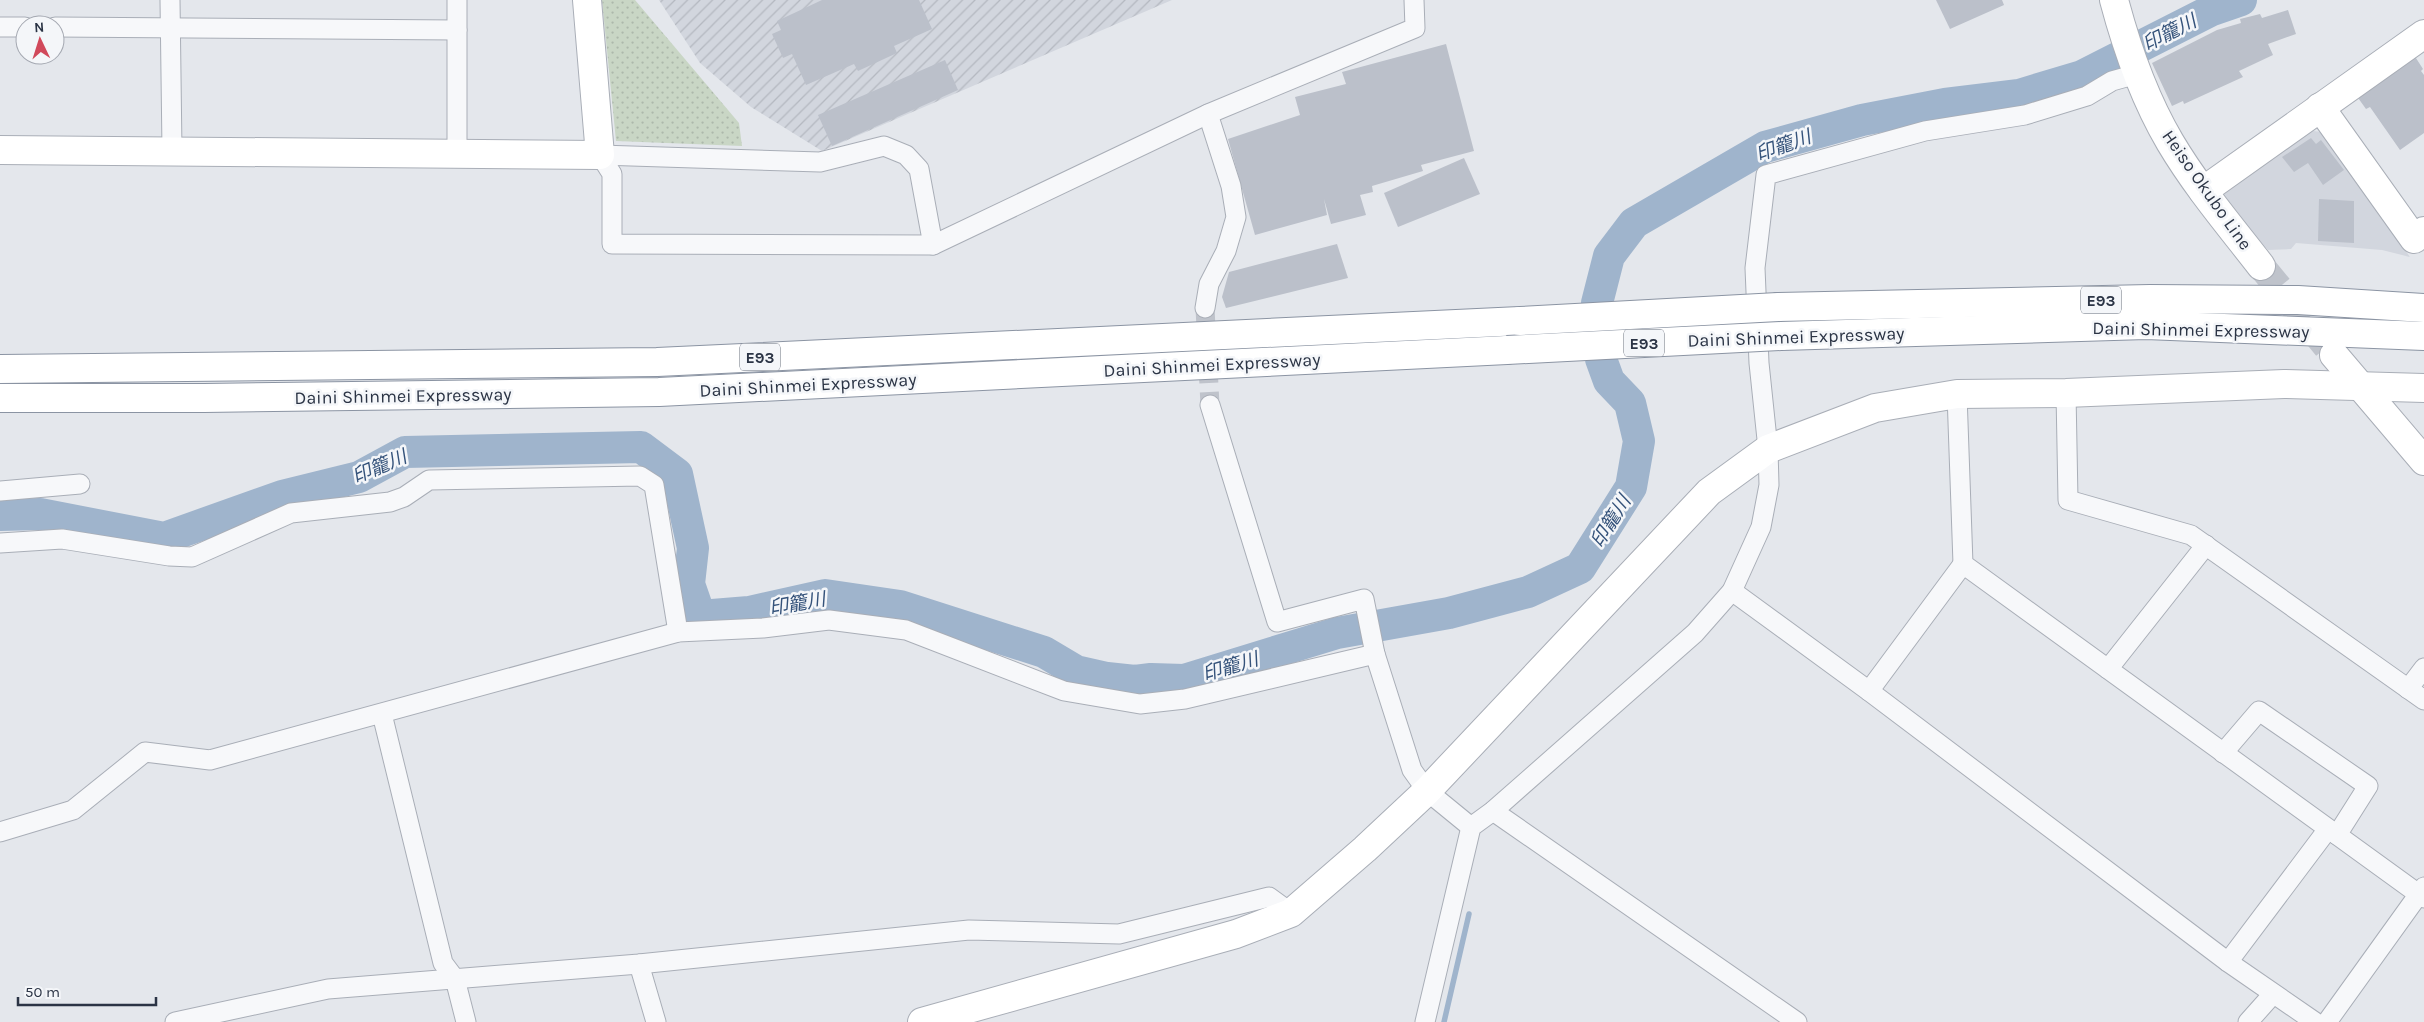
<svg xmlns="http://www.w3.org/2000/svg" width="2424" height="1022" viewBox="0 0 2424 1022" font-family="Karla,'Noto Sans JP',sans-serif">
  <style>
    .built { fill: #d2d6de }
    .industrial { fill: url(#industrial-furrows) }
    .grass { fill: url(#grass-dots) }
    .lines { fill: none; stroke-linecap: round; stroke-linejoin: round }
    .stream { stroke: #9fb4cc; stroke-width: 5.5 }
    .river { stroke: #9fb4cc; stroke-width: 32 }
    .building { fill: #bbc0ca }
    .street-tunnel { stroke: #bfc3cb; stroke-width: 19; stroke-dasharray: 19 9; stroke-linecap: butt }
    .secondary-tunnel { stroke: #bfc3cb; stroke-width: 28; stroke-dasharray: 28 14; stroke-linecap: butt }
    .street-casing { stroke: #a9aeb7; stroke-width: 21 }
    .secondary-casing { stroke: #a9aeb7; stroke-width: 30 }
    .highway-casing { stroke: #8b94a3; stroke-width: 30 }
    .street { stroke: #f7f8fa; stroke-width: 19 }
    .secondary { stroke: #fff; stroke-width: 28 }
    .highway { stroke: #fff; stroke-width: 28 }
    .highway-bridge-casing { stroke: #8b94a3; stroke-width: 30; stroke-linecap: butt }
    .highway-bridge { stroke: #fff; stroke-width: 28 }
    .labels { text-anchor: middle; stroke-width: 5; stroke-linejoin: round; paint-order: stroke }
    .shield { fill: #f4f6f9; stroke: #676e7b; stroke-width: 1 }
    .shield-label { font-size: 16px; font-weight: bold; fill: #2b3445 }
    .street-label { font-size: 18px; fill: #2b3445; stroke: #f4f6f9 }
    .water-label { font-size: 19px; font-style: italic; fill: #34527a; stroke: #f4f6f9 }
  </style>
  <defs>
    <pattern id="industrial-furrows" width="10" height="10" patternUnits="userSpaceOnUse" patternTransform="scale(1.25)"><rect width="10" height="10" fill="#d2d6de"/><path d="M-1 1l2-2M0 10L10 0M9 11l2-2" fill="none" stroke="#b4b8c0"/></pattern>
    <pattern id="grass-dots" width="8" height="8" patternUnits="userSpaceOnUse" patternTransform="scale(1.25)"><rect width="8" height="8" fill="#c9d6c5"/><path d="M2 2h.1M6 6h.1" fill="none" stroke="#adb8ab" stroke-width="1.8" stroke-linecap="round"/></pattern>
  </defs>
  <rect width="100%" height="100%" fill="#e4e7ec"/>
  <path class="built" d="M2313 131 2322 132 2410 257 2382 250 2296 243 2291 249 2268 250 2222 199V191Z"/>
  <path class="industrial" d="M659 0H1172L822 151 751 107 700 63Z"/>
  <path class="grass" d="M602 0H635L739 123 742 146 616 141Z"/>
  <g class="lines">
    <path class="stream" d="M1444 1022 1469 914"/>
    <path class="river" d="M0 515 40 514 164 538 282 496 359 477 405 452 641 447 677 474 693 548 689 584 700 616 749 612 825 595 900 606 1044 652 1076 671 1107 678 1135 681 1151 679 1184 680 1337 633 1449 613 1528 592 1580 568 1631 487 1639 441 1630 403 1609 381 1601 359 1597 303 1609 256 1634 223 1765 147 1862 120 1945 104 2019 95 2082 76 2212 10 2241 0"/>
  </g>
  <g class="building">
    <path d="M822 0H919L932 29 894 46 897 53 858 71 854 64 806 85 792 54 783 58 772 34 781 30 777 21Z"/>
    <path d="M1936 0H2002L2004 5 1950 29Z"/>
    <path d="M2288 10 2296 34 2268 44 2273 55 2239 71 2243 77 2184 104 2183 101 2172 106 2152 63 2217 30 2241 23 2240 19 2260 14 2262 18Z"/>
    <path d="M1446 44 1474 151 1421 165 1423 171 1372 186 1373 192 1360 195 1366 215 1331 224 1324 199 1327 215 1255 235 1228 139 1300 115 1295 97 1346 84 1342 72Z"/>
    <path d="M2414 55 2423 69 2421 71 2424 75V133L2400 150 2370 107 2366 109 2356 95Z"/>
    <path d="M945 60 958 90 832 146 818 115Z"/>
    <path d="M2311 138 2316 144 2321 140 2344 170 2323 185 2308 163 2294 172 2282 157Z"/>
    <path d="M1464 158 1480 194 1398 227 1384 193Z"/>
    <path d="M2319 199 2354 201V243L2318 241Z"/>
    <path d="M1337 244 1348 278 1226 308 1222 297 1229 272Z"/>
  </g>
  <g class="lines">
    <path class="street-tunnel" d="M1205 308 1210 405"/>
    <path class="secondary-tunnel" d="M2261 266 2327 347"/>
    <g class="street-casing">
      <g id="street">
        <path d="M170 0 172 150"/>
        <path d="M457 0V155"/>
        <path d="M0 27H25"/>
        <path d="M55 27 457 30"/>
        <path d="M600 155 612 174V244L933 245 1208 114 1415 28 1414 0"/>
        <path d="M600 155 820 162 884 146 906 155 919 169 933 245"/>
        <path d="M1205 308 1209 284 1226 251 1236 217 1231 186 1208 114"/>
        <path d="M2066 393 2068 500 2191 535 2424 700"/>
        <path d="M1957 394 1963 564 2424 898"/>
        <path d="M1210 405 1277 622 1364 599 1375 654 1412 770 1427 791 1471 827"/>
        <path d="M0 491 80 484"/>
        <path d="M0 543 62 539 169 556 192 557 291 513 390 502 404 497 429 480 640 476 654 485 678 632"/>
        <path d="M1732 591 1869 691 2228 962 2315 1022"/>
        <path d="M2108 669 2206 545"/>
        <path d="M2408 689 2424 668"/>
        <path d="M1869 691 1963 564"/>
        <path d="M382 714 443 963 455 979 466 1022"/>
        <path d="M2223 753 2259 711 2368 786 2337 835"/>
        <path d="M1493 811 1797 1022"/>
        <path d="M0 832 73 810 145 752 210 760 678 632 763 628 829 620 906 630 1064 691 1140 704 1185 699 1375 654"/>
        <path d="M2228 962 2328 829"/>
        <path d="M639 964 656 1022"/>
        <path d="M175 1022 328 989 639 964 969 930 1119 934 1269 897 1291 913"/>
        <path d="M1425 1022 1471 827 1493 811 1695 633 1732 591 1761 527 1769 485 1768 449 1759 363 1755 268 1766 175 1925 131 2025 115 2087 96 2112 81 2137 74"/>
        <path d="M2248 1022 2273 994"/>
        <path d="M2327 1022 2424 887"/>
      </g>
    </g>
    <g class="secondary-casing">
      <g id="secondary">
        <path d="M2114 0C2127 49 2144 98 2170 142 2196 186 2230 226 2261 266"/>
        <path d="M2320 107 2414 239 2424 231"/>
        <path d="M0 150 600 155 587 0"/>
        <path d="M2203 191 2424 34"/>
        <path d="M2334 355 2424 461"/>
        <path d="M922 1022 1236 934 1291 913 1365 849 1427 791 1709 492 1768 449 1875 408 1957 394 2066 393 2284 384 2424 388"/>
      </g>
    </g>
    <g class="highway-casing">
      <g id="highway">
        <path d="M1778 307 2150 299 2298 300 2424 308"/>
        <path d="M1781 336 2146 325 2424 336"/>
        <path d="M0 369 657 362 1520 321"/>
        <path d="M0 398H204L659 392 1507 350"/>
      </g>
    </g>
    <use href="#street" class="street"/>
    <use href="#secondary" class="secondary"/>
    <use href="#highway" class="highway"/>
    <g class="highway-bridge-casing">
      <g id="highway-bridge">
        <path d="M1520 321 1778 307"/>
        <path d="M1507 350 1781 336"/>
      </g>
    </g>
    <use href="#highway-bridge" class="highway-bridge"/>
  </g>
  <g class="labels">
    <g class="shield">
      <rect x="2081" y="286.5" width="40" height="27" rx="4"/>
      <rect x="1624" y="329.5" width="40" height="27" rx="4"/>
      <rect x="740" y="343.5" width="40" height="27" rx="4"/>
    </g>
    <g class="shield-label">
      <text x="2101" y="306">E93</text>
      <text x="1644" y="349">E93</text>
      <text x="760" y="363">E93</text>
    </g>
    <g class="street-label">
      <text transform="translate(2207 190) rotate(55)" y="6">Heiso Okubo Line</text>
      <text transform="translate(2201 330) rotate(1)" y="6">Daini Shinmei Expressway</text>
      <text transform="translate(1796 337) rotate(-2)" y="6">Daini Shinmei Expressway</text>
      <text transform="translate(1212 365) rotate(-3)" y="6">Daini Shinmei Expressway</text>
      <text transform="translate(808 385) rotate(-3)" y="6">Daini Shinmei Expressway</text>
      <text transform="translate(403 396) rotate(-1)" y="6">Daini Shinmei Expressway</text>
    </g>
    <g class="water-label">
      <text transform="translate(2169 32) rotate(-27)" y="7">印籠川</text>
      <text transform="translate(1783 145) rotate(-20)" y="7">印籠川</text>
      <text transform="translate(379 466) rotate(-23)" y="7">印籠川</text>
      <text transform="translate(1610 521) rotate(-58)" y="7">印籠川</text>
      <text transform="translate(797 603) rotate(-10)" y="7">印籠川</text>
      <text transform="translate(1230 666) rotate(-17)" y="7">印籠川</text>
    </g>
  </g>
  <g transform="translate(40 40) rotate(356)"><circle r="24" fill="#f4f6f9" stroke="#a4a8b1"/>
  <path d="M0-4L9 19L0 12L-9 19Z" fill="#d1495b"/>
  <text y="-8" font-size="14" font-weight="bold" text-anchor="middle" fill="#2b3445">N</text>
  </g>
  <path d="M18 997v8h138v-8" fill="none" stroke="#2b3445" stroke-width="2.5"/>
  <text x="25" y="997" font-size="15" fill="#2b3445" stroke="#f4f6f9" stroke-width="4" paint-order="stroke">50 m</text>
</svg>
